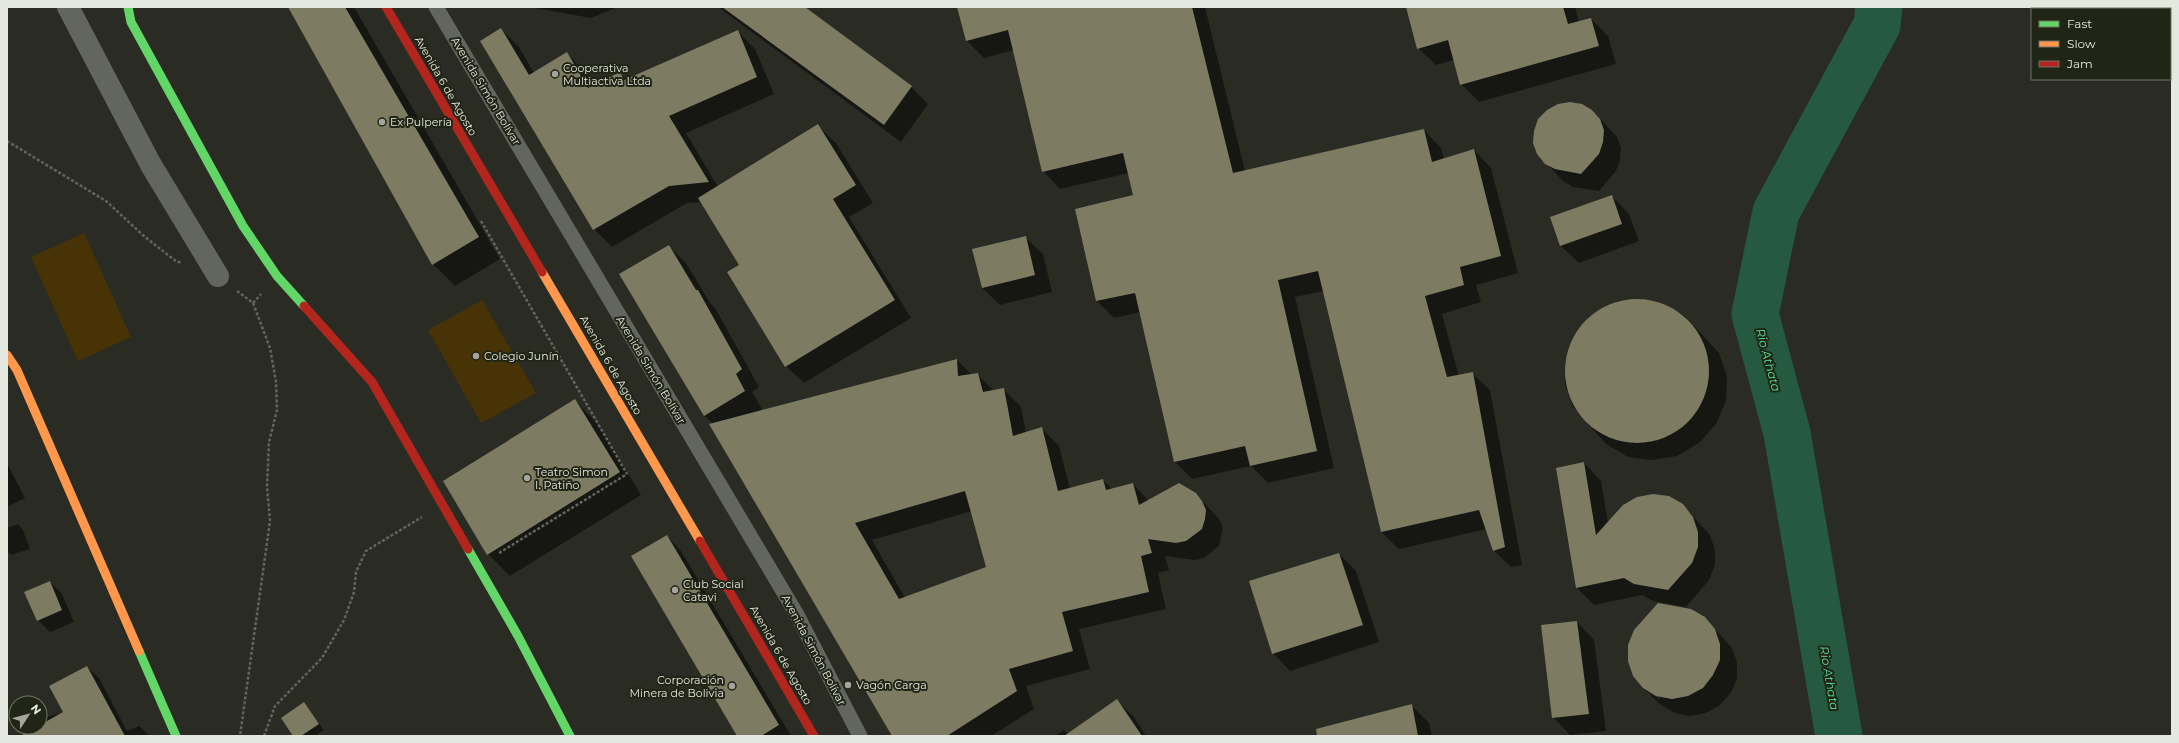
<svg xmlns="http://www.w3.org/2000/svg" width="2179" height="743" viewBox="0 0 2179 743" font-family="Montserrat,sans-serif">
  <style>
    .green { fill: #473306 }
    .shadow { fill: #0007; fill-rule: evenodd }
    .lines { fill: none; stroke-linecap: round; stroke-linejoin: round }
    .river { stroke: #255a40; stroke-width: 47 }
    .building { fill: #7e7b63; fill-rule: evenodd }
    .path { stroke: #62645e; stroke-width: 2.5; stroke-dasharray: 3 2; stroke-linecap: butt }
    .lane { stroke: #63655f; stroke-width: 15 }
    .street { stroke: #63655f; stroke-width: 22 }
    .fast { stroke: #63d668; stroke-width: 9 }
    .slow { stroke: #ff974d; stroke-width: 9 }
    .jam { stroke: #b3261e; stroke-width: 9 }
    .poi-dot { fill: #a4a69d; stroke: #212516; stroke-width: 1.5 }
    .labels { text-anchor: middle; stroke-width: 4; stroke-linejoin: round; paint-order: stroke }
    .poi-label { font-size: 11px; fill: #e5e8de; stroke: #212516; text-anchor: start }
    .street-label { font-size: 11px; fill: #e5e8de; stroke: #212516 }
    .water-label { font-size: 12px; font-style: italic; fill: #52e5a1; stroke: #212516 }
  </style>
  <rect width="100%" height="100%" fill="#2a2c24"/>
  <g class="green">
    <path d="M84 233 131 337 78 361 31 257Z"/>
    <path d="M482 300 536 393 481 423 428 330Z"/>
  </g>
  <g class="shadow">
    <path d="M290 7H354L500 259 455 286 433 264Z"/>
    <path d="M529 7H618L591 18Z"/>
    <path d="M718 7H804L911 87 928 104 901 142Z"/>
    <path d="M958 7H1205L1245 171 1424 130 1441 148 1444 159 1474 150 1491 168 1518 273 1476 285 1481 302 1442 314 1459 376 1472 373 1490 390 1522 565 1511 567 1493 550 1487 529 1399 549 1381 532 1324 291 1295 297 1334 468 1268 483 1251 466 1192 479 1175 462 1141 312 1114 318 1097 301 1076 209 1135 196 1129 173 1060 189 1043 171 1014 50 984 58 967 41Z"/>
    <path d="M1407 7H1575L1579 22 1591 19 1608 36 1616 64 1479 102 1461 84 1454 60 1436 65 1418 48Z"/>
    <path d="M501 29 519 47 534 73 567 54 585 71 594 87 620 73 627 80 737 31 755 49 774 94 686 133 718 187 818 126 836 143 873 203 849 217 911 318 804 383 786 366 741 265 702 202 687 203 612 247 594 229 481 41Z"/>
    <path d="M1592 110 1617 137 1621 148 1620 160 1616 171 1599 191 1573 187 1563 181 1546 163Z"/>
    <path d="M1612 196 1629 214 1639 241 1579 263 1561 246 1552 218Z"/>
    <path d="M1025 237 1043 254 1052 292 1000 305 982 288 973 250Z"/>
    <path d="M669 246 686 263 710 303 715 308 759 387 752 392 762 409 757 412 957 360 972 375 977 374 994 391 1003 389 1021 407 1026 433 1042 429 1059 446 1070 489 1103 480 1113 490 1133 484 1149 501 1196 494 1219 519 1223 528 1219 546 1204 558 1194 560 1165 556 1169 570 1158 573 1166 609 1079 629 1090 669 1026 686 1034 709 991 736H894L713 424 705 416 620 275ZM972 511 987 567 905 598 872 540Z"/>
    <path d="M1639 300 1664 304 1685 316 1719 353 1727 376 1726 401 1716 424 1699 443 1677 456 1652 460 1628 457 1606 444 1573 407 1565 384 1566 359 1575 336 1592 317 1614 304Z"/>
    <path d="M575 401 597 423 641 495 510 576 488 554 445 482Z"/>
    <path d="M7 463 25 498 7 507Z"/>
    <path d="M1584 463 1601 481 1608 523 1683 505 1710 535 1715 550V565L1709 580 1686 607 1653 601 1642 595 1594 605 1577 588Z"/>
    <path d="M18 524 23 530 30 549 11 555 7 551V528Z"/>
    <path d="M667 536 681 551 791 736H738Z"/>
    <path d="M1339 554 1356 571 1379 642 1290 671 1273 653Z"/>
    <path d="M50 582 62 594 74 622 50 632 38 620Z"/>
    <path d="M1705 618 1732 648 1737 662V678L1731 693 1720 705 1706 713 1690 716 1675 713 1661 705 1643 688ZM1649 691 1661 698 1660 699 1649 693Z"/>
    <path d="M1577 622 1594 640 1606 731 1570 735 1553 717Z"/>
    <path d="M87 667 99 678 127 731 139 726 150 736H46L40 726V719L64 712Z"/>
    <path d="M1117 701 1133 716 1146 736H1055L1064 730 1068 734Z"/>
    <path d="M304 704 324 730 315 736H295Z"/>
    <path d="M1411 705 1429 723 1432 736H1321Z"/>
  </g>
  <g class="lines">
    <path class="river" d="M1839 736 1787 433 1755 314 1776 212 1877 25 1879 7"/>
  </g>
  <g class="building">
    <path d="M288 7H345L479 237 432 265Z"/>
    <path d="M722 7H805L912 86 884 125Z"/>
    <path d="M957 7H1192L1233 173 1424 129 1432 162 1474 149 1501 256 1460 267 1464 285 1425 296 1447 377 1473 372 1505 547 1493 551 1479 510 1381 532 1318 271 1278 280 1317 451 1250 466 1245 446 1174 462 1135 293 1096 301 1075 209 1133 195 1123 153 1042 172 1008 30 966 41Z"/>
    <path d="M1406 7H1563L1568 24 1591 18 1599 46 1460 85 1448 40 1417 49Z"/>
    <path d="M501 28 529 75 567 52 588 88 620 72 624 80 738 30 757 77 669 116 709 182 669 186 593 230 480 41Z"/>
    <path d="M1570 102 1582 104 1592 110 1600 119 1604 130 1603 142 1599 154 1581 174 1555 169 1545 164 1537 154 1533 143 1534 131 1538 119 1547 110 1558 104Z"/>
    <path d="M818 124 856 185 833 199 895 300 785 367 727 272 739 265 698 198Z"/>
    <path d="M1612 195 1622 224 1560 246 1550 217Z"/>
    <path d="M1026 236 1035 275 982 288 972 249Z"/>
    <path d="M669 245 696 290H698L742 369 736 374 745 391 704 416 619 274Z"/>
    <circle cx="1637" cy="371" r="72"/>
    <path d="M957 359 958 376 978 373 983 392 1004 388 1013 436 1042 427 1058 491 1103 479 1106 490 1133 483 1139 505 1179 483 1196 493 1202 501 1206 510 1205 519 1202 529 1186 541 1176 543 1148 539 1152 553 1141 556 1149 592 1062 612 1073 651 1009 669 1017 691 947 736H892L709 424ZM965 491 986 567 899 599 855 523Z"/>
    <path d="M575 399 620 472 487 555 443 481Z"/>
    <path d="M1584 462 1596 535 1623 505 1637 497 1653 494 1669 496 1683 504 1693 517 1698 532V547L1692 563 1668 590 1634 584 1624 578 1576 588 1556 468Z"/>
    <path d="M667 535 779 725 761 736H737L631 556Z"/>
    <path d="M1339 553 1363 625 1272 654 1249 581Z"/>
    <path d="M50 581 62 610 37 621 24 592Z"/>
    <path d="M1658 603 1691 609 1705 617 1715 629 1720 644V660L1713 675 1703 688 1688 696 1672 699 1656 696 1643 688 1633 676 1628 661V645L1634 630Z"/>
    <path d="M1577 621 1589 714 1552 718 1541 625Z"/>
    <path d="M87 666 125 736H20L36 727H40V725L63 712 49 686Z"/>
    <path d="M1117 699 1142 736H1064Z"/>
    <path d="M304 702 319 724 301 736H293L281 718Z"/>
    <path d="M1412 704 1418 736H1317L1316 729Z"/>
  </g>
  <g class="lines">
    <g class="path">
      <path d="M7 141 106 201 145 237 177 262H181"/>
      <path d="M481 221 627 474"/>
      <path d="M237 291 253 303 270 348 276 382 277 410 269 442 267 486 270 521 240 736"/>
      <path d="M253 303 261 294"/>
      <path d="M499 553 627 474"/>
      <path d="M264 736 275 706 322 658 344 620 354 592 356 572 366 551 422 517"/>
    </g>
    <path class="lane" d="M436 7 796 613 860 736"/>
    <path class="street" d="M68 7 151 165 218 276"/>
    <g class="fast">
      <path d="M128 7 131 22 243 226 277 276 304 306"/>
      <path d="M468 549 518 636 570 736"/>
      <path d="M139 651 176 736"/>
    </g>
    <g class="slow">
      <path d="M542 272 700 541"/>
      <path d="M7 355 17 370 139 651"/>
    </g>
    <g class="jam">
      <path d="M386 7 542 272"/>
      <path d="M304 306 372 382 468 549"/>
      <path d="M700 541 814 736"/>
    </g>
  </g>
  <g class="poi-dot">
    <circle cx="555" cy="74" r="4"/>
    <circle cx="382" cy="122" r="4"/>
    <circle cx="476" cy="356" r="4"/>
    <circle cx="527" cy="478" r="4"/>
    <circle cx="675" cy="590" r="4"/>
    <circle cx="848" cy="685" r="4"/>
    <circle cx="732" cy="686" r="4"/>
  </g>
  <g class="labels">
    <g class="poi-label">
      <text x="563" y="72">Cooperativa<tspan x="563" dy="13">Multiactiva Ltda</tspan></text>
      <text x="390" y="126">Ex Pulpería</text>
      <text x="484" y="360">Colegio Junín</text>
      <text x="535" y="476">Teatro Simon<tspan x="535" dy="13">I. Patiño</tspan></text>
      <text x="683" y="588">Club Social<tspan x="683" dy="13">Catavi</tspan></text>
      <text x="724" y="684" text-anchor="end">Corporación<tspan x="724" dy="13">Minera de Bolivia</tspan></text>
      <text x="856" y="689">Vagón Carga</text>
    </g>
    <g class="street-label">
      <text transform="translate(446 86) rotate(60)" y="4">Avenida 6 de Agosto</text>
      <text transform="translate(486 91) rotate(59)" y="4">Avenida Simón Bolívar</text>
      <text transform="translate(611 365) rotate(60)" y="4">Avenida 6 de Agosto</text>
      <text transform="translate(651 370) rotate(59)" y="4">Avenida Simón Bolívar</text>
      <text transform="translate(814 650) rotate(62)" y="4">Avenida Simón Bolívar</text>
      <text transform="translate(781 655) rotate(60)" y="4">Avenida 6 de Agosto</text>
    </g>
    <g class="water-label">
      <text transform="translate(1768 360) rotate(75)" y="4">Rio Athata</text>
      <text transform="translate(1829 678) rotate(80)" y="4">Rio Athata</text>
    </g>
  </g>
  <rect width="2179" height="743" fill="none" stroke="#e5e8de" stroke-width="16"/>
  <rect x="2031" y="8" width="140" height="72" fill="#212516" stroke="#6f7366"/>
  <rect x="2039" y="21" width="20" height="6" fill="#63d668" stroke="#6f7366"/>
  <text x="2067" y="28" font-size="12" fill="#e5e8de">Fast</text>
  <rect x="2039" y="41" width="20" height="6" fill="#ff974d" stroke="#6f7366"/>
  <text x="2067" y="48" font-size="12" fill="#e5e8de">Slow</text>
  <rect x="2039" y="61" width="20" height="6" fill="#b3261e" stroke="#6f7366"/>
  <text x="2067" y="68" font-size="12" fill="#e5e8de">Jam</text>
  <g transform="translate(28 715) rotate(54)"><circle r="19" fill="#212516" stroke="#6f7366"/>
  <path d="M0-3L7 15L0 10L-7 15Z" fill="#a4a69d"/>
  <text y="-6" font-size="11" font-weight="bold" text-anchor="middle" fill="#e5e8de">N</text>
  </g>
</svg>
